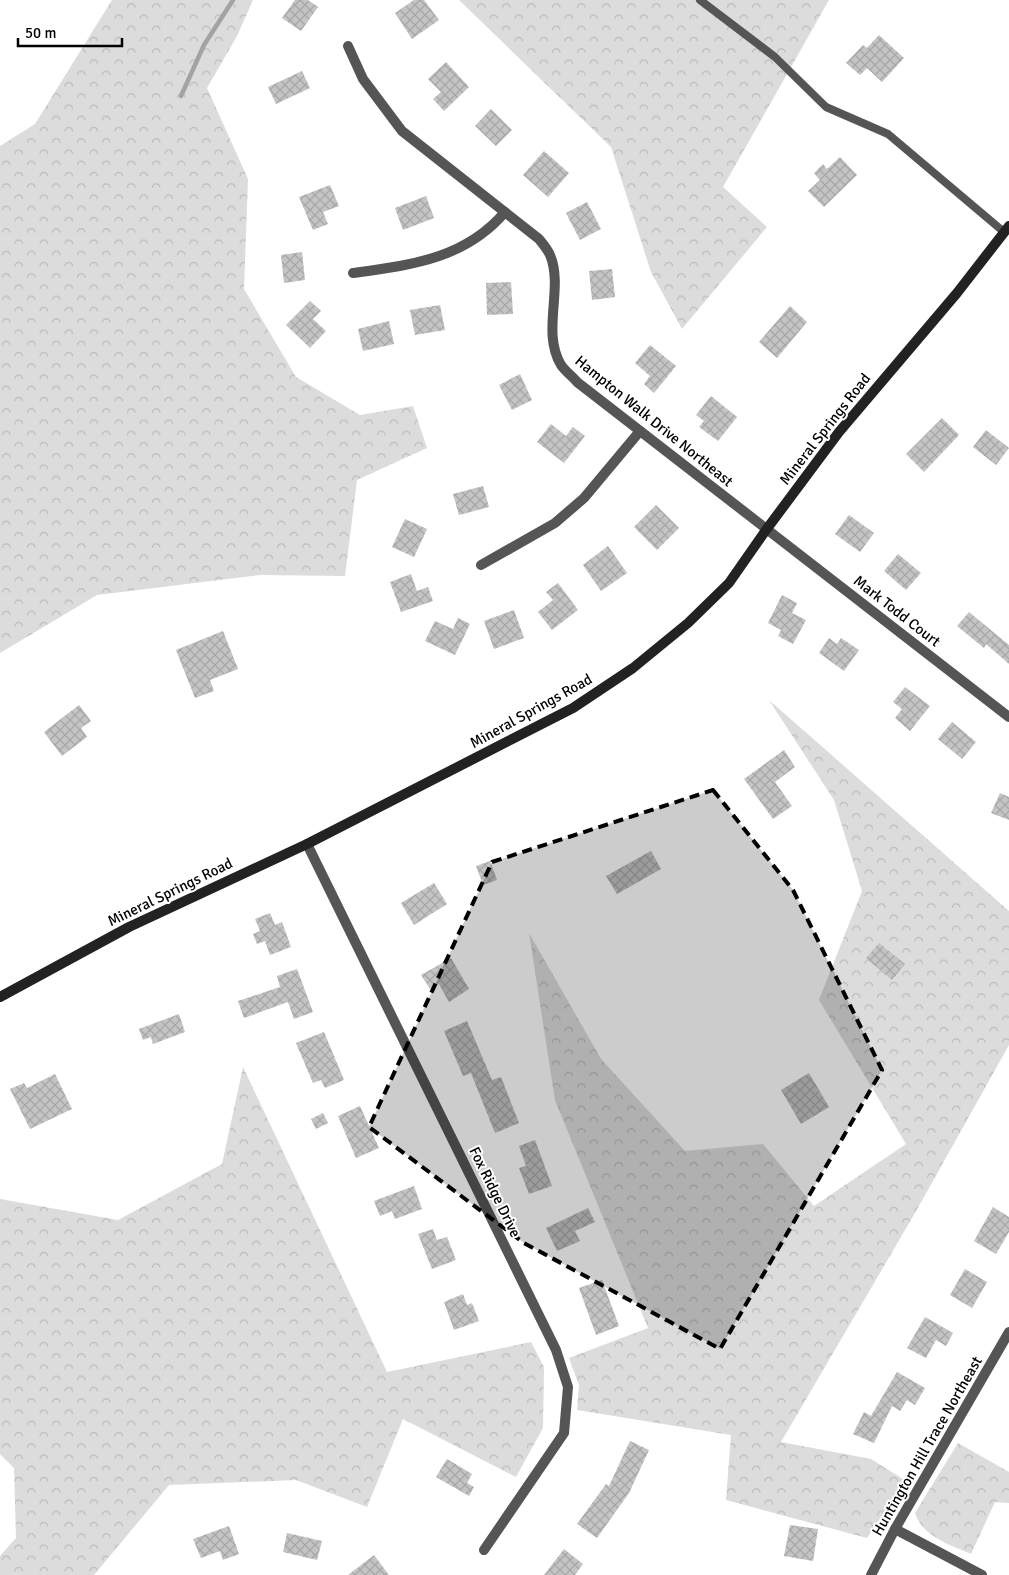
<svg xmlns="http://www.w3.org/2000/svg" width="1009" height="1575" viewBox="0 0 1009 1575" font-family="Signika,sans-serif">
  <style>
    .forest { fill: url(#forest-crowns) }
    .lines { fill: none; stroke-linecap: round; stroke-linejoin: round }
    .stream { stroke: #a3a3a3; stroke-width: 4.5 }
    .building { fill: url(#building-cross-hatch) }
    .lane { stroke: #555; stroke-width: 8 }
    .street { stroke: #555; stroke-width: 10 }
    .secondary { stroke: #222; stroke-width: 10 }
    .marked { fill: #000; fill-opacity: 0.2; stroke: #000; stroke-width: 4; stroke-dasharray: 10 6; stroke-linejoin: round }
    .labels { text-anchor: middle; stroke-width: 4; stroke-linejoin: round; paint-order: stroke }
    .street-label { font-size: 15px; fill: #000; stroke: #fff }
  </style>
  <defs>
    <pattern id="forest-crowns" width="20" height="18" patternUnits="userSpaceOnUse" patternTransform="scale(1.25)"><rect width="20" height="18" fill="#dcdcdc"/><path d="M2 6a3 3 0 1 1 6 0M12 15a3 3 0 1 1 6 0" fill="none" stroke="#bbb"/></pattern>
    <pattern id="building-cross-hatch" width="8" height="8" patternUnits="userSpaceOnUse" patternTransform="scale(1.25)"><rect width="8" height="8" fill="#c4c4c4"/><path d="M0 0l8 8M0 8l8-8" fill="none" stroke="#a7a7a7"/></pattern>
  </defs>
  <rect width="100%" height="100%" fill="#fff"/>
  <g class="forest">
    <path d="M112 0H253L237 36 207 88 248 179 244 289 296 377 360 415 413 406 427 448 357 480 345 576 261 575 97 595 0 653V146L35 124Z"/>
    <path d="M459 0H829L723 187 767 227 682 329 651 272 611 147Z"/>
    <path d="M769 700 1009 911V1045L915 1213 781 1442 871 1459 906 1481 867 1538 726 1500 731 1435 577 1410 579 1385 569 1358 648 1328 555 1100 529 933 601 1059 685 1151 763 1144 814 1206 906 1144 819 1000 862 891 834 800Z"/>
    <path d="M243 1067 387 1372 531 1342 544 1367 543 1428 516 1477 403 1419 367 1507 296 1480 169 1485 94 1575H0V1556L16 1538 14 1468 0 1454V1199L118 1220 222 1164Z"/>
    <path d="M958 1443 1009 1472V1503L995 1502 971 1554C950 1545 922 1536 915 1513Z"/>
  </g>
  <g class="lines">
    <path class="stream" d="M181 96 204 45 233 0"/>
  </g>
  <g class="building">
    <path d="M295 0H308L318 7 301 31 282 18Z"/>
    <path d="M414 0H424L439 20 412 39 395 13Z"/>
    <path d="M879 35 904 58 882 82 867 68 860 75 846 63 863 45 867 48Z"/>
    <path d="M446 62 469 87 444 111 433 99 441 92 428 79Z"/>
    <path d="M302 71 310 88 276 104 268 87Z"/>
    <path d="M491 109 512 130 496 146 475 126Z"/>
    <path d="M544 151 569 173 548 197 523 175Z"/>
    <path d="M840 157 857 175 824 207 808 191 820 180 814 173 823 164 827 169Z"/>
    <path d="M330 185 339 206 323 212 328 224 313 230 299 197Z"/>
    <path d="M426 196 434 218 403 230 395 208Z"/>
    <path d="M587 202 601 229 580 240 566 213Z"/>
    <path d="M302 252 305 280 284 283 281 255Z"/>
    <path d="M612 269 615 297 592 300 589 271Z"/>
    <path d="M511 282 513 314 487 315 486 283Z"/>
    <path d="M310 301 321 311 313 319 326 331 310 348 286 325Z"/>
    <path d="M440 305 445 330 415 335 410 310Z"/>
    <path d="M790 306 807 322 777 358 759 342Z"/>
    <path d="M389 321 394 344 363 351 358 329Z"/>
    <path d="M650 345 676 366 654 393 644 384 650 376 635 363Z"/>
    <path d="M520 374 532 400 512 410 499 385Z"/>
    <path d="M711 396 737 417 718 441 699 427 704 421 696 415Z"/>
    <path d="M942 418 959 435 924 472 906 454Z"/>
    <path d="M551 424 566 436 573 427 585 436 564 463 537 442Z"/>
    <path d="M986 430 1009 448 996 465 973 447Z"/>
    <path d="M483 486 489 507 459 515 453 494Z"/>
    <path d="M656 505 679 528 657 550 634 527Z"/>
    <path d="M849 515 874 533 860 552 835 534Z"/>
    <path d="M405 519 427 529 414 557 392 547Z"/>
    <path d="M608 546 627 573 601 591 583 565Z"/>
    <path d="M898 554 921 573 906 590 884 571Z"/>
    <path d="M411 574 417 591 428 587 433 601 401 612 390 582Z"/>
    <path d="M558 583 578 610 552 630 538 612 553 600 546 592Z"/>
    <path d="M782 595 797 603 792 613 806 620 793 644 778 636 781 630 768 623Z"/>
    <path d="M514 610 524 638 494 649 484 621Z"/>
    <path d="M969 612 1009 645V664L986 644 984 648 957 626Z"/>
    <path d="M458 618 470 624 455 655 425 641 435 621 453 629Z"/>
    <path d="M223 631 238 669 210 680 214 691 195 698 176 650Z"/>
    <path d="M829 638 837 644 841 638 859 650 844 671 819 653Z"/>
    <path d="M905 687 930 706 910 731 895 718 902 709 893 702Z"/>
    <path d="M79 705 91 721 81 728 87 737 62 756 44 732Z"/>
    <path d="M952 722 976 742 962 759 938 739Z"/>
    <path d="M784 750 795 767 775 782 792 806 773 819 744 779Z"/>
    <path d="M1000 793 1009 797V820L991 813Z"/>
    <path d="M651 851 661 869 617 894 606 876Z"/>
    <path d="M490 861 497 880 483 885 476 866Z"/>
    <path d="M434 883 447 904 414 925 401 903Z"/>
    <path d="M270 913 275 925 282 922 291 947 270 955 265 941 257 944 253 934 260 931 255 919Z"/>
    <path d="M879 943 905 964 892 980 866 958Z"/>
    <path d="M451 958 469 989 449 1002 439 984 430 989 421 975Z"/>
    <path d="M297 969 313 1012 294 1019 288 1002 244 1018 238 1001 280 987 277 976Z"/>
    <path d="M179 1014 185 1032 153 1044 151 1037 143 1040 139 1029Z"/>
    <path d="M467 1021 492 1080 501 1077 519 1123 495 1133 471 1073 463 1076 444 1031Z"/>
    <path d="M324 1032 344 1080 325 1088 321 1080 313 1083 296 1043Z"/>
    <path d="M809 1073 829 1107 801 1124 781 1090Z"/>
    <path d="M55 1074 72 1109 30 1129 10 1089 24 1083 27 1088Z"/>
    <path d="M360 1106 379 1148 356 1158 338 1116Z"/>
    <path d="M323 1113 328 1123 316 1129 311 1119Z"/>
    <path d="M535 1140 552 1186 529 1194 519 1168 526 1166 519 1146Z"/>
    <path d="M414 1186 422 1209 395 1219 392 1211 380 1216 374 1201Z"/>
    <path d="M993 1207 1009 1217V1232L996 1254 974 1241Z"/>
    <path d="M588 1208 595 1222 575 1231 580 1241 557 1251 546 1228Z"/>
    <path d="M433 1229 437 1240 447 1237 456 1260 432 1269 418 1234Z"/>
    <path d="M965 1269 987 1282 972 1308 950 1295Z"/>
    <path d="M602 1280 619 1326 596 1335 579 1288Z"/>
    <path d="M463 1294 467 1305 472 1303 479 1321 454 1330 444 1302Z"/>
    <path d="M925 1317 953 1333 946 1346 936 1340 926 1358 907 1348Z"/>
    <path d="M897 1372 925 1388 915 1405 907 1400 900 1411 892 1406 874 1443 853 1434 864 1412 871 1416Z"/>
    <path d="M630 1441 649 1450 629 1493 597 1538 577 1524 606 1484 609 1486Z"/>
    <path d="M447 1459 472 1474 467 1483 474 1487 469 1496 436 1477Z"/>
    <path d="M790 1525 818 1529 813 1561 784 1556Z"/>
    <path d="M229 1526 239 1554 223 1560 220 1551 201 1558 193 1539Z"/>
    <path d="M287 1533 322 1541 317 1560 283 1552Z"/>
    <path d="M564 1549 583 1564 575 1575H544Z"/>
    <path d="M374 1555 389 1575H348Z"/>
  </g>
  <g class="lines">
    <path class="lane" d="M700 0 775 57 826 107 888 134 1004 232"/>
    <g class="street">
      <path d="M348 46 363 79 402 131 539 239C543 244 548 250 550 255 564 288 541 332 561 365 565 371 573 377 577 382L1009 717"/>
      <path d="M353 273C411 265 465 259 505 212"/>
      <path d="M481 565 555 523 584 498 640 431"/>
      <path d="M307 844 556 1350 568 1387 564 1433 484 1550"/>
      <path d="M895 1529 982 1575"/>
      <path d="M871 1575 895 1529 1009 1332"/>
    </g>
    <path class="secondary" d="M0 997 129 927 307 844 573 708 633 668 688 623 729 583 766 530 839 432 957 293 1009 226"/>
  </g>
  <path class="marked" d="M713 790 793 890 882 1070 720 1349 524 1243 369 1127 492 862Z"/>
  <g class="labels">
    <g class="street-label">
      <text transform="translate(654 421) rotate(39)" y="5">Hampton Walk Drive Northeast</text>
      <text transform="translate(825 429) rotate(-52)" y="5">Mineral Springs Road</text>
      <text transform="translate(897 611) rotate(38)" y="5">Mark Todd Court</text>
      <text transform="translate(531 711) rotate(-29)" y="5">Mineral Springs Road</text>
      <text transform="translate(170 892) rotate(-26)" y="5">Mineral Springs Road</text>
      <text transform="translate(495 1192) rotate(64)" y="5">Fox Ridge Drive</text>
      <text transform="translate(927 1446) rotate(-60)" y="5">Huntington Hill Trace Northeast</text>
    </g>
  </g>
  <path d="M18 38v8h104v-8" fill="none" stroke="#000000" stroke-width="2.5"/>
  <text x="25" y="38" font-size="15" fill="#000000" stroke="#ffffff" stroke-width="4" paint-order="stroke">50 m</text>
</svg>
